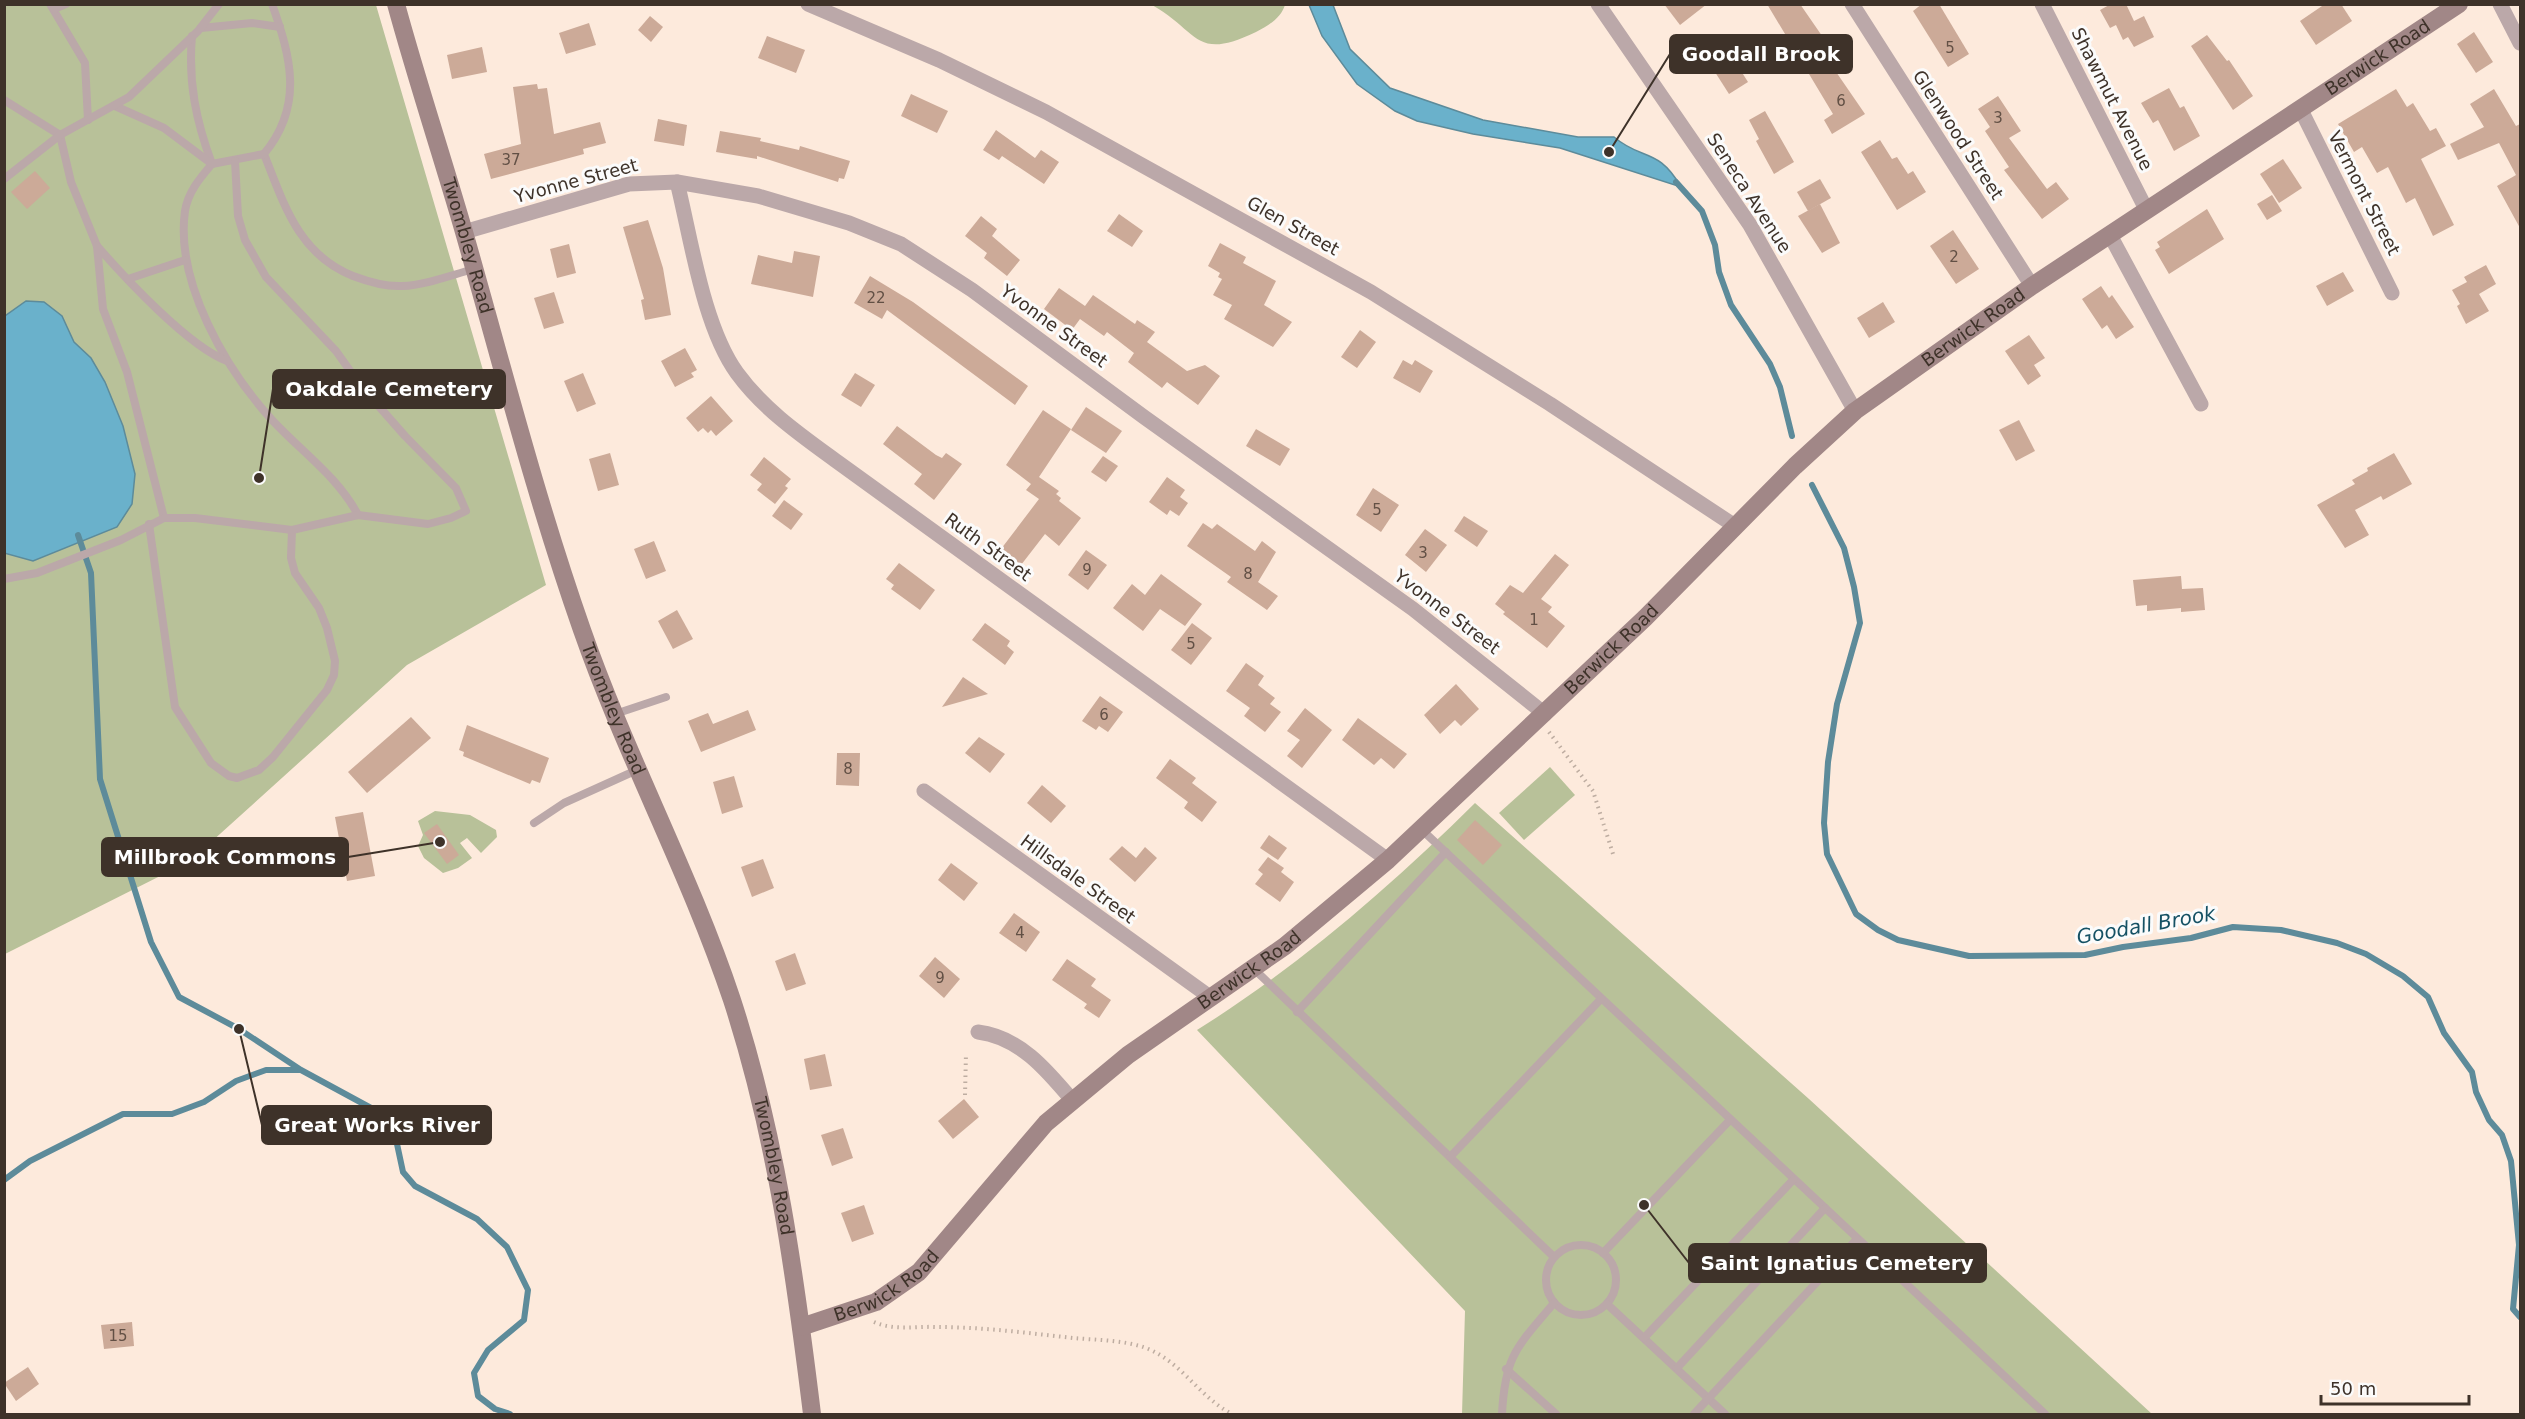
<svg xmlns="http://www.w3.org/2000/svg" width="2525" height="1419" viewBox="0 0 2525 1419" font-family="'DejaVu Sans',sans-serif">
  <style>
    .green { fill: #b8c199 }
    .water { fill: #6ab1cb; stroke: #5d8b9a; stroke-width: 1.5 }
    .lines { fill: none; stroke-linecap: round; stroke-linejoin: round }
    .stream { stroke: #5d8b9a; stroke-width: 6 }
    .building { fill: #ccaa98 }
    .path { stroke: #beada1; stroke-width: 4; stroke-dasharray: 1.5 4.5; stroke-linecap: butt }
    .lane { stroke: #bba8a9; stroke-width: 8 }
    .street { stroke: #bba8a9; stroke-width: 15 }
    .secondary { stroke: #a18787; stroke-width: 18 }
    .labels { text-anchor: middle; stroke-width: 6; stroke-linejoin: round; paint-order: stroke }
    .number-label { font-size: 15px; fill: #625045 }
    .street-label { font-size: 18px; fill: #3e3229; stroke: #fbfbfb }
    .water-label { font-size: 20px; font-style: italic; fill: #155164; stroke: #fbfbfb }
    .leader { fill: none; stroke: #3e3229; stroke-width: 2 }
    .callout-dot { fill: #3e3229; stroke: #fbfbfb; stroke-width: 2 }
    .callout { fill: #3e3229; stroke: #3e3229; stroke-width: 2 }
    .callout-label { font-size: 20px; text-anchor: middle; font-weight: bold; fill: #fff }
  </style>
  <rect width="100%" height="100%" fill="#fdeadc"/>
  <g class="green">
    <path d="M5 5H376L546 585 407 665 190 861 5 954Z"/>
    <path d="M1285 5C1281 18 1268 26 1256 32 1194 62 1199 31 1152 5Z"/>
    <path d="M1550 767 1575 795 1524 840 1499 813Z"/>
    <path d="M1475 803 1809 1099 2152 1414H1462L1465 1311 1197 1030C1298 967 1390 887 1475 803Z"/>
    <path d="M435 811 470 815 496 830 497 837 481 853 467 838 460 843 472 858 458 868 443 873 424 858 418 846 423 835 418 821Z"/>
  </g>
  <g class="water">
    <path d="M1309 5H1333L1350 49 1390 88 1483 120 1578 137H1614C1642 161 1658 147 1681 187L1560 148 1473 134 1417 121 1395 111 1357 84 1322 36Z"/>
    <path d="M26 301 44 302 62 316 74 342 91 358 105 382 123 426 135 474 132 504 117 527 33 561 4 553 5 316Z"/>
  </g>
  <g class="lines">
    <g class="stream">
      <path d="M1676 182 1702 211 1715 245 1719 272 1731 305 1770 364 1780 387 1792 436"/>
      <path d="M1812 485 1844 548 1854 587 1860 623 1837 704 1828 762 1824 823 1827 854 1856 914 1878 930 1898 940 1969 956 2085 955 2123 947 2191 938 2233 927 2281 930 2337 943 2366 954 2403 976 2428 997 2444 1033 2472 1072 2476 1092 2489 1120 2502 1135 2511 1161 2519 1245 2513 1309 2520 1317"/>
      <path d="M78 535 91 573 100 779 151 942 179 997 239 1029 301 1070 384 1115 397 1144 403 1172 415 1186 477 1219 507 1247 528 1290 524 1320 488 1350 474 1373 478 1396 495 1409 510 1414"/>
      <path d="M4 1180 30 1161 123 1114H172L204 1102 236 1081 266 1070H300"/>
    </g>
  </g>
  <g class="building">
    <path d="M1664 4H1707L1680 25Z"/>
    <path d="M1767 4H1800L1829 46 1821 50 1865 114 1832 134 1824 120 1833 114Z"/>
    <path d="M1922 4H1939L1969 54 1948 67 1913 11Z"/>
    <path d="M2111 4H2126L2134 21 2144 16 2154 37 2134 47 2128 37 2123 40 2116 25 2110 28 2100 10Z"/>
    <path d="M2325 4H2341L2352 21 2316 45 2300 21Z"/>
    <path d="M650 16 663 27 651 42 638 30Z"/>
    <path d="M589 23 596 45 566 54 559 33Z"/>
    <path d="M2474 32 2493 62 2476 73 2457 44Z"/>
    <path d="M1718 35 1748 82 1729 94 1699 47Z"/>
    <path d="M2207 35 2227 61 2229 60 2253 96 2233 110 2191 46Z"/>
    <path d="M767 36 805 50 796 73 758 58Z"/>
    <path d="M482 47 487 72 452 79 447 55Z"/>
    <path d="M537 84 538 89 547 88 554 134 600 122 606 143 583 149 584 154 491 179 484 154 521 144 513 87Z"/>
    <path d="M2169 88 2180 108 2184 106 2200 136 2174 151 2158 120 2153 123 2141 103Z"/>
    <path d="M2396 89 2407 107 2413 103 2430 131 2436 128 2446 146 2421 159 2454 225 2433 236 2415 198 2406 203 2388 167 2377 173 2362 147 2354 152 2338 124Z"/>
    <path d="M2494 89 2516 126 2520 124V228L2497 186 2516 175 2499 143 2458 160 2450 144 2484 127 2470 104Z"/>
    <path d="M911 94 948 111 937 133 901 116Z"/>
    <path d="M1998 96 2021 131 2009 138 2047 189 2056 182 2069 199 2042 219 2004 170 2009 167 1985 131 1990 127 1978 109Z"/>
    <path d="M1765 111 1794 162 1774 174 1756 141 1759 139 1749 120Z"/>
    <path d="M658 119 687 125 684 146 654 141Z"/>
    <path d="M996 130 1035 158 1041 150 1059 162 1044 184 1002 156 999 160 983 150Z"/>
    <path d="M720 131 761 138 760 141 799 150 800 146 850 161 844 179 839 178 838 182 757 156V159L716 152Z"/>
    <path d="M1880 140 1892 159 1897 157 1908 174 1913 171 1926 192 1897 210 1861 152Z"/>
    <path d="M2283 159 2302 188 2279 203 2260 174Z"/>
    <path d="M35 171 50 188 27 209 11 192Z"/>
    <path d="M1820 179 1831 198 1808 211 1797 192Z"/>
    <path d="M2272 195 2282 211 2267 220 2257 204Z"/>
    <path d="M1820 204 1840 243 1822 253 1798 216Z"/>
    <path d="M2207 209 2224 239 2169 274 2155 250 2160 247 2157 242Z"/>
    <path d="M1119 214 1143 231 1132 247 1107 231Z"/>
    <path d="M981 216 997 229 992 236 1020 260 1007 276 984 258 987 253 965 236Z"/>
    <path d="M648 220 663 268 671 315 645 320 641 300 644 299 623 227Z"/>
    <path d="M1953 230 1979 269 1956 284 1930 246Z"/>
    <path d="M1220 243 1246 257 1243 263 1276 281 1264 305 1292 322 1273 347 1224 319 1232 305 1213 295 1222 279 1218 277 1220 273 1208 266Z"/>
    <path d="M569 244 576 273 557 278 550 249Z"/>
    <path d="M794 251 820 256 813 297 751 284 758 255 792 263Z"/>
    <path d="M2486 265 2496 284 2479 294 2489 311 2466 324 2457 306 2460 304 2452 290 2467 282 2464 277Z"/>
    <path d="M2343 272 2354 291 2327 306 2316 286Z"/>
    <path d="M870 276 913 302 1028 386 1015 405 887 310 882 319 854 303Z"/>
    <path d="M2101 286 2109 298 2112 295 2134 327 2116 339 2107 325 2102 329 2082 299Z"/>
    <path d="M1059 288 1085 306 1093 295 1135 324 1137 320 1155 332 1147 342 1187 371 1205 365 1220 376 1198 405 1167 382 1162 388 1128 362 1134 353 1107 332 1104 336 1080 319 1072 330 1044 309Z"/>
    <path d="M554 292 564 323 544 329 534 298Z"/>
    <path d="M1883 302 1895 322 1869 338 1857 318Z"/>
    <path d="M1360 330 1376 342 1357 368 1341 357Z"/>
    <path d="M2029 335 2045 358 2034 365 2041 376 2028 385 2005 351Z"/>
    <path d="M685 348 697 370 691 373 694 377 675 387 661 361Z"/>
    <path d="M1403 360 1412 365 1415 360 1433 371 1420 393 1393 378Z"/>
    <path d="M583 373 596 404 577 412 564 381Z"/>
    <path d="M855 373 875 385 861 407 841 395Z"/>
    <path d="M711 396 733 421 716 436 711 430 708 433 703 428 698 432 686 418Z"/>
    <path d="M1086 407 1122 431 1106 453 1071 430Z"/>
    <path d="M1043 410 1071 429 1039 477 1059 491 1056 494 1061 498 1059 501 1081 518 1059 546 1045 534 1021 565 1001 549 1039 499 1026 490 1031 484 1006 465Z"/>
    <path d="M2019 420 2035 451 2016 461 1999 430Z"/>
    <path d="M897 426 936 455 942 458 946 453 962 464 934 500 914 484 922 474 883 444Z"/>
    <path d="M1256 429 1290 449 1280 466 1246 446Z"/>
    <path d="M610 453 619 485 598 491 589 459Z"/>
    <path d="M2394 453 2412 484 2383 500 2381 496 2355 510 2369 535 2345 548 2317 505 2355 484 2352 480 2368 471 2367 468Z"/>
    <path d="M1103 456 1118 466 1106 482 1091 472Z"/>
    <path d="M764 457 791 479 785 486 788 488 775 504 757 490 762 484 750 475Z"/>
    <path d="M1167 477 1185 490 1180 497 1188 503 1179 516 1170 510 1167 515 1149 502Z"/>
    <path d="M1373 488 1399 505 1381 532 1356 515Z"/>
    <path d="M784 500 803 514 791 530 772 516Z"/>
    <path d="M1464 516 1488 531 1477 547 1454 531Z"/>
    <path d="M1203 523 1212 529 1217 524 1255 551 1262 541 1276 552 1258 582 1278 596 1267 610 1227 582 1231 577 1187 546Z"/>
    <path d="M1425 529 1447 545 1426 572 1405 555Z"/>
    <path d="M654 541 666 571 646 579 634 549Z"/>
    <path d="M1086 550 1107 565 1088 590 1068 575Z"/>
    <path d="M1555 554 1569 565 1541 599 1552 607 1548 612 1565 626 1547 648 1503 614 1505 612 1495 604 1510 585 1523 593Z"/>
    <path d="M899 563 935 590 920 610 891 589 894 585 886 579Z"/>
    <path d="M1161 574 1202 604 1185 626 1160 609 1143 631 1113 608 1132 584 1145 595Z"/>
    <path d="M2181 576 2182 589 2203 588 2205 610 2181 612V608L2147 611V605L2136 606 2133 580Z"/>
    <path d="M677 610 693 639 673 649 658 621Z"/>
    <path d="M985 623 1010 641 1007 646 1014 652 1005 665 972 640Z"/>
    <path d="M1192 623 1212 638 1191 665 1171 650Z"/>
    <path d="M1246 663 1264 676 1258 685 1275 698 1270 704 1281 712 1265 732 1244 716 1250 708 1226 691Z"/>
    <path d="M963 677 988 694 942 707Z"/>
    <path d="M1456 684 1479 709 1461 726 1455 720 1440 734 1424 715Z"/>
    <path d="M1100 696 1123 712 1108 732 1099 726 1096 730 1082 721Z"/>
    <path d="M1305 708 1332 730 1302 768 1287 756 1300 740 1287 731Z"/>
    <path d="M748 710 756 730 701 752 688 721 708 713 713 724Z"/>
    <path d="M411 717 431 738 367 793 348 772Z"/>
    <path d="M1358 718 1407 754 1394 769 1381 758 1374 765 1342 740Z"/>
    <path d="M467 725 549 758 540 783 532 780 530 784 463 756 464 752 459 750Z"/>
    <path d="M979 737 1005 754 990 773 965 753Z"/>
    <path d="M837 753H860L859 786 836 785Z"/>
    <path d="M1170 759 1196 778 1192 783 1217 802 1202 822 1184 808 1188 802 1156 778Z"/>
    <path d="M734 776 743 807 722 814 713 782Z"/>
    <path d="M1042 785 1066 806 1051 823 1027 803Z"/>
    <path d="M363 812 375 876 347 881 335 817Z"/>
    <path d="M1475 820 1502 845 1483 865 1457 840Z"/>
    <path d="M437 824 459 855 447 864 424 833Z"/>
    <path d="M1269 835 1287 848 1278 860 1260 848Z"/>
    <path d="M1122 846 1136 858 1145 847 1157 858 1135 882 1109 859Z"/>
    <path d="M1268 857 1284 868 1281 872 1294 882 1280 902 1255 884 1263 874 1258 870Z"/>
    <path d="M763 859 774 888 752 897 741 867Z"/>
    <path d="M951 863 978 883 964 901 938 880Z"/>
    <path d="M1014 913 1040 932 1026 952 999 933Z"/>
    <path d="M795 953 806 984 786 991 775 961Z"/>
    <path d="M935 957 960 979 944 998 919 976Z"/>
    <path d="M1067 959 1096 979 1091 986 1111 1000 1099 1018 1084 1008 1087 1004 1052 980Z"/>
    <path d="M825 1054 832 1086 810 1090 804 1059Z"/>
    <path d="M964 1099 979 1117 953 1139 938 1121Z"/>
    <path d="M843 1128 853 1158 832 1166 821 1135Z"/>
    <path d="M864 1205 874 1234 852 1242 841 1213Z"/>
    <path d="M132 1322 134 1346 104 1349 101 1325Z"/>
    <path d="M28 1367 39 1384 16 1401 4 1383Z"/>
  </g>
  <g class="lines">
    <g class="path">
      <path d="M1549 732 1593 791 1614 857"/>
      <path d="M965 1095 966 1053"/>
      <path d="M874 1322C895 1331 915 1326 937 1327 982 1327 1028 1333 1073 1338 1096 1340 1124 1340 1146 1348 1182 1362 1199 1397 1232 1414"/>
    </g>
    <g class="lane">
      <path d="M50 4 85 63 88 120"/>
      <path d="M272 4C291 57 304 106 264 154 284 204 298 254 353 276 369 282 385 287 402 286 426 285 451 275 474 269"/>
      <path d="M54 9 66 4"/>
      <path d="M201 28 252 23 280 27"/>
      <path d="M192 36C188 82 196 121 212 164 200 178 188 192 185 211 175 282 226 370 273 421 302 452 338 477 358 515"/>
      <path d="M4 100 60 135 71 182 97 246 103 309 127 372 164 518"/>
      <path d="M115 106 164 128 212 164 264 154"/>
      <path d="M4 179 60 135 129 97 198 31 219 4"/>
      <path d="M97 246C126 279 188 346 227 361"/>
      <path d="M128 279 185 260"/>
      <path d="M149 524 175 707 211 763 229 776 237 778 259 770 273 757 327 690 334 675 335 661 327 628 319 608 295 573 291 558 292 530"/>
      <path d="M4 579 37 573 121 540 164 518H195L292 530 358 515 428 524 451 518 466 511 456 488 405 436 361 386 336 351 266 277 245 240 238 216 235 161"/>
      <path d="M615 714 666 697"/>
      <path d="M534 823 564 803 637 770"/>
      <path d="M1421 829 2045 1414"/>
      <path d="M1254 969 1554 1257"/>
      <path d="M1297 1012 1446 852"/>
      <path d="M1450 1157 1601 999"/>
      <circle cx="1581" cy="1280" r="35"/>
      <path d="M1603 1253 1729 1121"/>
      <path d="M1607 1304 1725 1414"/>
      <path d="M1644 1338 1793 1180"/>
      <path d="M1677 1368 1825 1208"/>
      <path d="M1506 1369 1556 1414"/>
      <path d="M1502 1414C1505 1355 1517 1347 1554 1303"/>
      <path d="M1694 1414 1857 1239"/>
    </g>
    <g class="street">
      <path d="M808 4 939 60 1046 112 1371 292 1550 404 1735 526"/>
      <path d="M1598 4 1750 225 1855 411"/>
      <path d="M1852 4 2032 286"/>
      <path d="M2042 4 2147 211"/>
      <path d="M2500 4 2520 43"/>
      <path d="M2301 110 2392 293"/>
      <path d="M677 182C691 238 703 326 737 373 764 410 802 436 839 463L1388 860"/>
      <path d="M464 232 629 184 677 182 758 196 849 223 901 244 972 290 1144 417 1413 609 1545 714"/>
      <path d="M2110 235 2201 404"/>
      <path d="M924 791 1210 997"/>
      <path d="M978 1032C1019 1037 1046 1069 1072 1100"/>
    </g>
    <g class="secondary">
      <path id="s1" d="M396 4C417 81 442 156 464 232 502 365 536 499 582 630 626 756 690 874 732 1000 776 1135 795 1275 812 1414"/>
      <path id="s2" d="M801 1327 876 1302 919 1272 1046 1123 1128 1055 1285 946 1388 860 1645 618 1795 466 1855 411 2032 286 2459 4"/>
    </g>
  </g>
  <g class="labels">
    <g class="number-label">
      <text x="1950" y="53">5</text>
      <text x="1841" y="106">6</text>
      <text x="1998" y="123">3</text>
      <text x="511" y="165">37</text>
      <text x="1954" y="262">2</text>
      <text x="876" y="303">22</text>
      <text x="1377" y="515">5</text>
      <text x="1423" y="558">3</text>
      <text x="1087" y="575">9</text>
      <text x="1248" y="579">8</text>
      <text x="1534" y="625">1</text>
      <text x="1191" y="649">5</text>
      <text x="1104" y="720">6</text>
      <text x="848" y="774">8</text>
      <text x="1020" y="938">4</text>
      <text x="940" y="983">9</text>
      <text x="118" y="1341">15</text>
    </g>
    <g class="street-label">
      <text dy="6" stroke="none"><textPath href="#s2" startOffset="2038">Berwick Road</textPath></text>
      <text transform="translate(2112 99) rotate(63)" y="6">Shawmut Avenue</text>
      <text transform="translate(1958 135) rotate(57)" y="6">Glenwood Street</text>
      <text transform="translate(576 181) rotate(-15)" y="6">Yvonne Street</text>
      <text transform="translate(1749 193) rotate(57)" y="6">Seneca Avenue</text>
      <text transform="translate(2364 193) rotate(63)" y="6">Vermont Street</text>
      <text transform="translate(1293 226) rotate(29)" y="6">Glen Street</text>
      <text dy="6" stroke="none"><textPath href="#s1" startOffset="252">Twombley Road</textPath></text>
      <text transform="translate(1054 326) rotate(36)" y="6">Yvonne Street</text>
      <text dy="6" stroke="none"><textPath href="#s2" startOffset="1552">Berwick Road</textPath></text>
      <text transform="translate(988 547) rotate(36)" y="6">Ruth Street</text>
      <text transform="translate(1447 612) rotate(37)" y="6">Yvonne Street</text>
      <text dy="6" stroke="none"><textPath href="#s2" startOffset="1066">Berwick Road</textPath></text>
      <text dy="6" stroke="none"><textPath href="#s1" startOffset="738">Twombley Road</textPath></text>
      <text transform="translate(1078 879) rotate(36)" y="6">Hillsdale Street</text>
      <text dy="6" stroke="none"><textPath href="#s2" startOffset="582">Berwick Road</textPath></text>
      <text dy="6" stroke="none"><textPath href="#s1" startOffset="1224">Twombley Road</textPath></text>
      <text dy="6" stroke="none"><textPath href="#s2" startOffset="96">Berwick Road</textPath></text>
    </g>
    <g class="water-label">
      <text transform="translate(2146 925) rotate(-10)" y="7">Goodall Brook</text>
    </g>
  </g>
  <path class="leader" d="M1609 152L1670 54M259 478L273 389M440 842L348 857M239 1029L262 1125M1644 1205L1689 1263"/>
  <g class="callout-dot">
    <circle cx="1609" cy="152" r="6"/>
    <circle cx="259" cy="478" r="6"/>
    <circle cx="440" cy="842" r="6"/>
    <circle cx="239" cy="1029" r="6"/>
    <circle cx="1644" cy="1205" r="6"/>
  </g>
  <g class="callout">
    <rect x="1670" y="35" width="182" height="38" rx="6"/>
    <rect x="273" y="370" width="232" height="38" rx="6"/>
    <rect x="102" y="838" width="246" height="38" rx="6"/>
    <rect x="262" y="1106" width="229" height="38" rx="6"/>
    <rect x="1689" y="1244" width="297" height="38" rx="6"/>
  </g>
  <g class="callout-label">
    <text x="1761" y="61">Goodall Brook</text>
    <text x="389" y="396">Oakdale Cemetery</text>
    <text x="225" y="864">Millbrook Commons</text>
    <text x="377" y="1132">Great Works River</text>
    <text x="1837" y="1270">Saint Ignatius Cemetery</text>
  </g>
  <rect width="2525" height="1419" fill="none" stroke="#3e3229" stroke-width="12"/>
  <path d="M2321 1395v9h148v-9" fill="none" stroke="#3e3229" stroke-width="3"/>
  <text x="2330" y="1395" font-size="18" fill="#3e3229" stroke="#fbfbfb" stroke-width="4.5" paint-order="stroke">50 m</text>
</svg>
